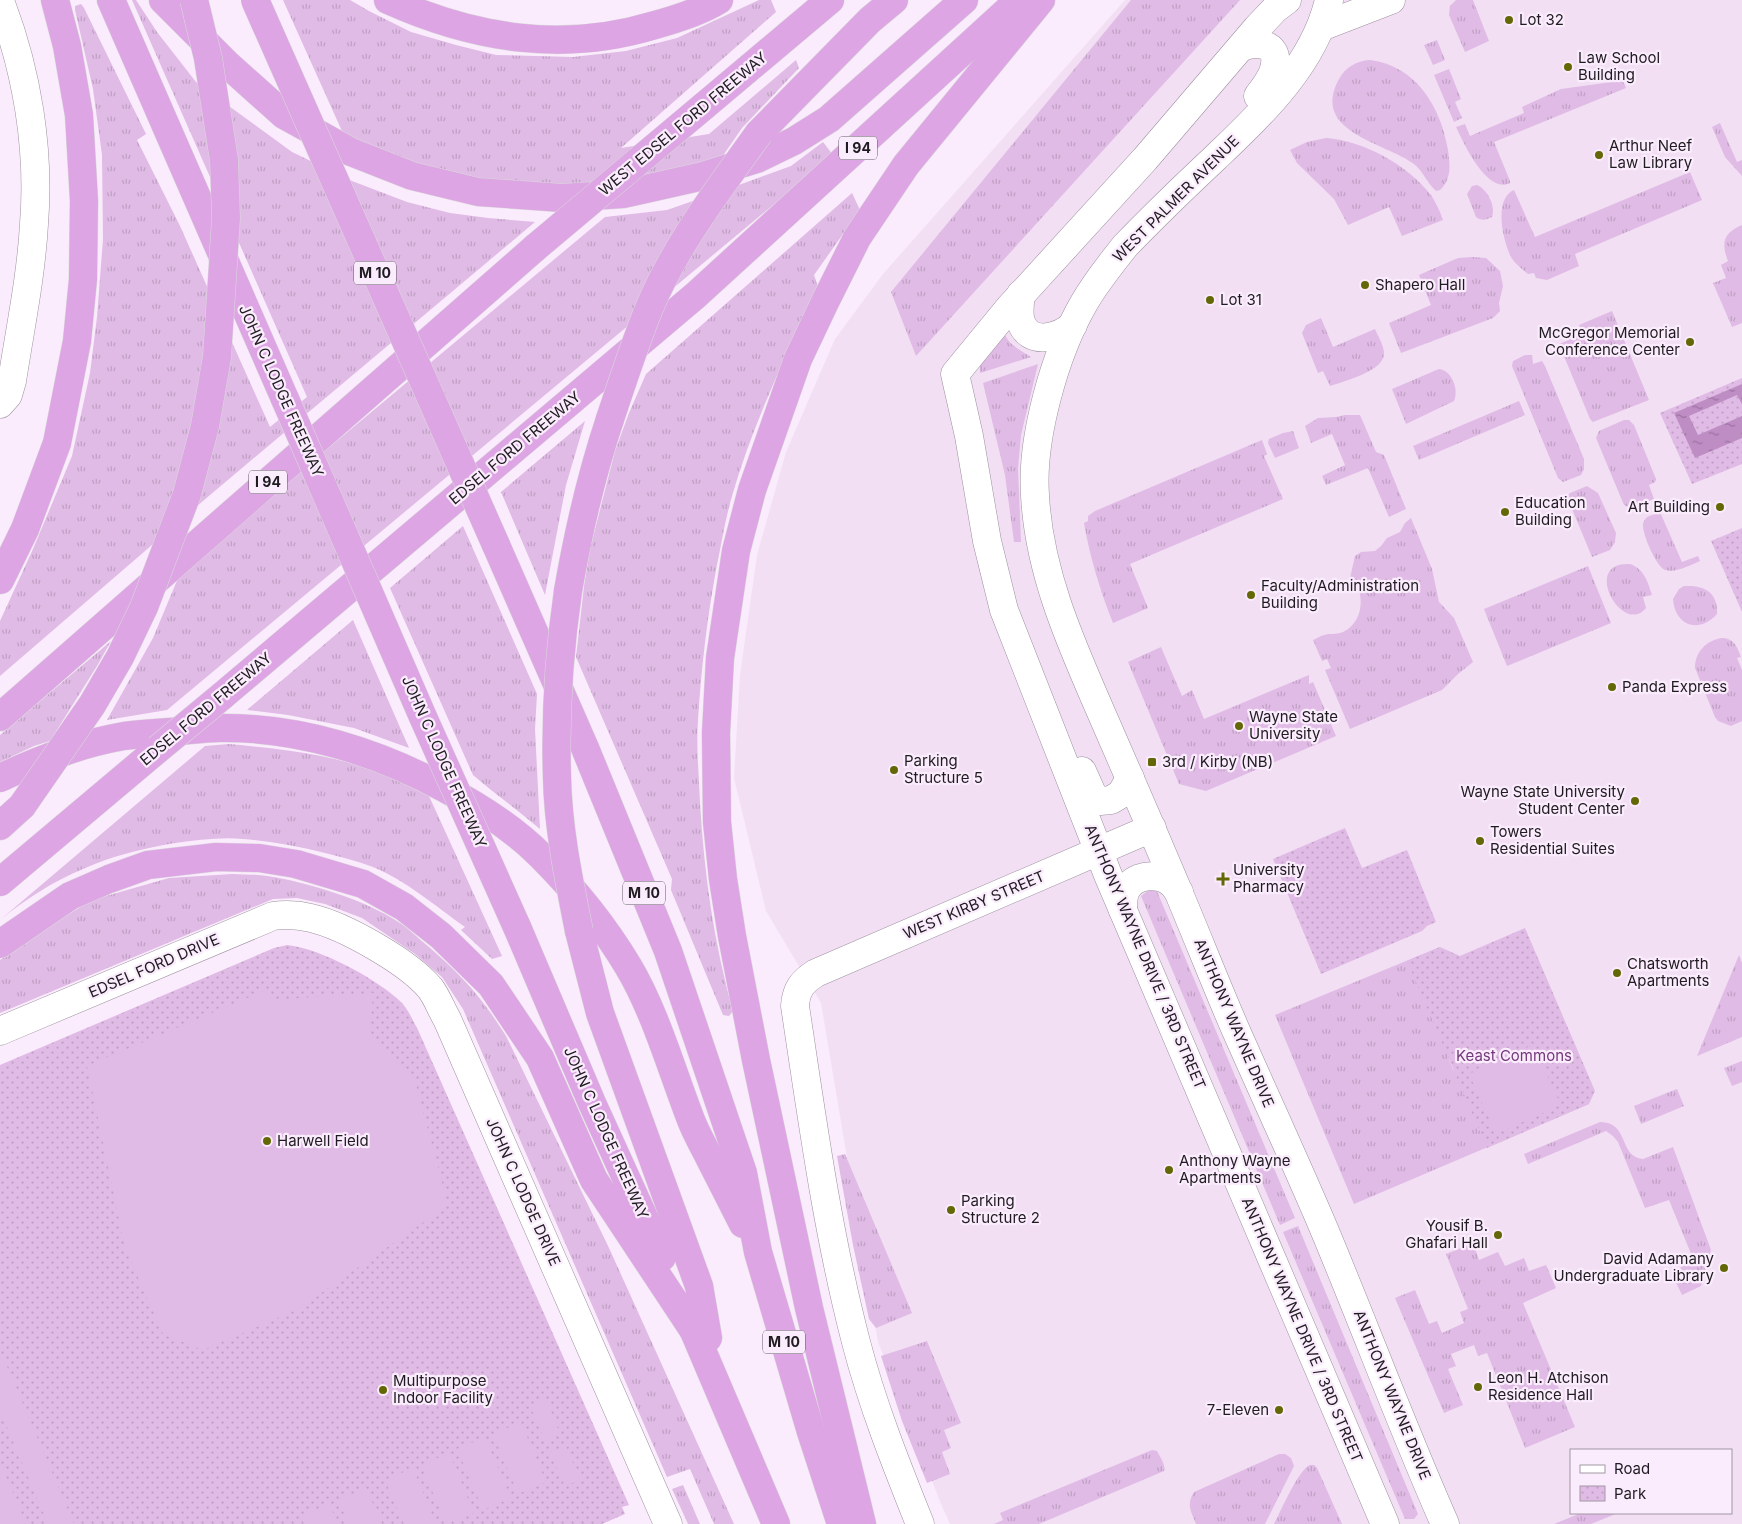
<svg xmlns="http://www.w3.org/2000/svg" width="1742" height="1524" viewBox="0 0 1742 1524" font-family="Inter,sans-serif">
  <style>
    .built { fill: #f2dff4; fill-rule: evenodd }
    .grass { fill: url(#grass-tufts) }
    .park { fill: url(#park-dots) }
    .pitch { fill: #e0bbe5 }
    .water { fill: url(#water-ripples) }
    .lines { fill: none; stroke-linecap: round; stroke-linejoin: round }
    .minor-casing { stroke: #9d919f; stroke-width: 29 }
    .highway-casing { stroke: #dbdbdb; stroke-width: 29 }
    .minor { stroke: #fff; stroke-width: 28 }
    .highway { stroke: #dda5e4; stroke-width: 28 }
    .highway-bridge-casing { stroke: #dbdbdb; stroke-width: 29; stroke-linecap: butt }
    .highway-bridge { stroke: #dda5e4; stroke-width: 28 }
    .poi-dot { fill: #636705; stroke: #faecfc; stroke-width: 2 }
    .labels { text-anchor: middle; stroke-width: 4.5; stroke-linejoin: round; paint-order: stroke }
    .shield { fill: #faecfc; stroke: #615a62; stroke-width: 1 }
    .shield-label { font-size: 14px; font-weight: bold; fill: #1f1b20 }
    .poi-label { font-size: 15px; fill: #1f1b20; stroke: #faecfc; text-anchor: start }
    .street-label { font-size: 15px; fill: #1f1b20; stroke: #faecfc }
    .park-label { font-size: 15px; fill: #73377b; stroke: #faecfc }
  </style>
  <defs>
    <pattern id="grass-tufts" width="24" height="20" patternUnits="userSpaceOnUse" patternTransform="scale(1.25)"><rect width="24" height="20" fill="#e0bbe5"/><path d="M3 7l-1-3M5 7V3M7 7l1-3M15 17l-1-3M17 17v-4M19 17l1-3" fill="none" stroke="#c0a0c4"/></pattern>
    <pattern id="park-dots" width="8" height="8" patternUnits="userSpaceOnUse" patternTransform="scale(1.25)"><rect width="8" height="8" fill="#e0bbe5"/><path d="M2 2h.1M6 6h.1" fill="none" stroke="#c0a0c4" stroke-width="1.8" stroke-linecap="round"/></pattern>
    <pattern id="water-ripples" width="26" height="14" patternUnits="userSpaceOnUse" patternTransform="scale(1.25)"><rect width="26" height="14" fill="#be8dc4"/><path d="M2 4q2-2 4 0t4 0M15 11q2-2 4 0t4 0" fill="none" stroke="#9a729f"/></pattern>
  </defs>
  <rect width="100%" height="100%" fill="#faecfc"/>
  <path class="built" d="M1125 0H1742V1524H950L941 1504 878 1342 821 1003 766 911 734 778 740 675 757 555 786 452 835 339 883 274ZM1571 1450H1731V1513H1571Z"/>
  <g class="grass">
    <path d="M132 0H136L157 32 196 82 292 152 352 181 407 202 450 213 488 218 535 222 210 495 0 676V621L33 549 72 456 90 373 97 317 103 239 102 155 93 89 75 10V6L81 4 84 8 146 134 137 140 180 226 270 427 307 397Z"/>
    <path d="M283 0H350L369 11 411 32 456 45 496 55 573 57 626 51 677 38 759 0H771L776 12 621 148 709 134 796 60 799 68 742 128 722 157 637 179 559 186 446 176 346 140Z"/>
    <path d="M1131 0H1240L916 356 891 292Z"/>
    <path d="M1456 0H1473L1489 41 1465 52 1449 15 1450 6Z"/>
    <path d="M1437 40 1445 60 1433 65 1424 45Z"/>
    <path d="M1370 60C1417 66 1441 108 1448 150 1450 165 1452 179 1440 190L1436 191C1427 183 1423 171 1414 164 1384 142 1310 132 1339 79 1346 67 1356 61 1370 60Z"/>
    <path d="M1449 69 1461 99 1455 102 1462 118 1454 122 1434 75Z"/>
    <path d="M1622 79 1626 88 1494 142 1510 181V183C1487 195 1463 142 1456 127L1465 124 1470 136 1524 113 1522 107 1561 89 1612 82Z"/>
    <path d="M1720 123 1737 162 1742 160V176L1725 157 1712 127Z"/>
    <path d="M1326 138C1365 141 1407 165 1431 195 1436 203 1440 211 1443 220L1402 236 1389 207 1348 225 1334 199 1297 163 1290 150 1307 142Z"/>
    <path d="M823 142 833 155 167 710 107 720 153 638 181 571 605 217 667 210 736 186 791 166Z"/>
    <path d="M1690 172 1702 200 1575 254 1579 266 1547 280 1536 278 1534 273 1528 274C1522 269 1515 264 1511 257 1503 241 1493 199 1514 190L1535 237Z"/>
    <path d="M1477 185C1487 189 1496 206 1492 217 1486 220 1481 221 1476 217L1467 194 1472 186Z"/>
    <path d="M852 193 860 210 814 275 818 287C786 355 753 423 732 496 725 520 721 546 716 570 707 619 701 670 698 720 696 747 699 775 700 803 704 873 714 944 733 1011L729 1016 723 1015 671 890 672 879 576 657 584 586 590 549 615 451 629 413 646 374Z"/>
    <path d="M1742 225V323L1732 327 1713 283 1726 278 1721 265 1728 261C1721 243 1723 233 1742 225Z"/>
    <path d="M1472 257 1486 258 1500 271 1503 286 1499 303 1500 311 1493 318 1401 353 1389 323 1431 305 1419 275 1458 258Z"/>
    <path d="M1612 311 1649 400 1593 422 1590 419 1559 344 1583 334 1579 325Z"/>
    <path d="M1321 318 1333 347 1375 329C1378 336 1383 344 1384 352 1386 371 1344 381 1330 386L1323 371 1318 373 1302 333 1306 325Z"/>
    <path d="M1005 335C1010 346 1022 351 1031 357L980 373V363Z"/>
    <path d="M1525 355H1532L1533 364 1542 361 1545 366 1584 459V469L1581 475 1563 482 1558 478 1512 366 1513 361Z"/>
    <path d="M1038 364 1021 435 1018 468 1021 542H1014L1005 475 983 383Z"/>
    <path d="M1439 369C1452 370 1459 390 1454 401L1406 424 1392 389Z"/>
    <path d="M1519 401 1525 415 1419 460 1413 446Z"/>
    <path d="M1345 415H1360L1376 452 1384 455 1406 509 1389 517 1368 468 1326 485 1322 476 1345 465 1332 434 1311 443 1305 426 1318 418 1336 417Z"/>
    <path d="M1624 420H1629L1634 425 1656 479 1655 482 1649 485 1654 499 1631 508 1624 505 1596 438 1599 431Z"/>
    <path d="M585 421 566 485 545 595 501 492Z"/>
    <path d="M1293 431 1299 448 1275 458 1268 443 1269 439 1283 433Z"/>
    <path d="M1262 440 1267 454 1264 456 1283 499 1130 564 1148 608 1113 623C1100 590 1090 558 1084 523L1088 521V516L1095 511Z"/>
    <path d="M1587 486 1598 493 1616 533 1615 542 1610 550 1592 557 1567 497 1570 493Z"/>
    <path d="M1660 512 1682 562 1698 556 1700 561C1690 565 1677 573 1665 570 1656 566 1642 534 1643 524 1644 520 1645 520 1647 517Z"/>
    <path d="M1411 518 1432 569 1439 602 1454 618 1473 662 1458 674 1442 690 1350 729 1325 670 1331 668 1327 659 1322 661 1313 640C1316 639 1320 636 1324 635 1330 633 1335 635 1343 632 1358 625 1364 607 1359 591 1357 587 1353 582 1350 578L1355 556 1361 552 1375 551 1381 546 1387 538 1400 532 1405 523Z"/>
    <path d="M463 526 537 694 535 729 540 829C518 810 495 794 473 775L390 588Z"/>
    <path d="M1630 564C1644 569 1648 582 1652 595L1643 597 1646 608C1623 637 1580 561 1630 564Z"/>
    <path d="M1588 566 1611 623 1507 666 1484 609Z"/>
    <path d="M1684 586C1704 585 1718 592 1717 614 1699 634 1675 626 1673 599L1679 589Z"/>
    <path d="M353 620 409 748 354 728 288 715 247 710Z"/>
    <path d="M1721 638C1734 638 1737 646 1741 657L1737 658 1742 670V721L1731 726 1718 721 1715 717 1695 668C1695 652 1706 641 1721 638Z"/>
    <path d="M111 641 97 666 50 741 34 746 0 762V735Z"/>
    <path d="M1161 647 1182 696 1192 690 1204 719 1309 675V684L1313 682 1336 736 1206 791 1179 784 1128 662Z"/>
    <path d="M229 744C260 747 291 750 321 756 358 763 395 778 429 796L502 956 492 959 461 930 465 927C435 906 407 881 373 867 357 861 341 857 325 853 298 846 271 841 243 839 220 837 198 840 175 843 107 854 54 876 0 920L205 746Z"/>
    <path d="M232 874C244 875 256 874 267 876 307 882 366 900 400 923 408 928 416 936 423 942 460 973 481 996 506 1036L609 1248 734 1524H714L690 1469 667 1477 463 1009 442 977 415 954 362 918 325 904 297 898 273 899 0 1013V960L47 927 92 900 169 878Z"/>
    <path d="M1150 889H1156L1295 1218 1280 1225 1141 896Z"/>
    <path d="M1440 947 1448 1057 1453 1070 1589 1104 1354 1204 1275 1015Z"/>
    <path d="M1739 955 1742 963V1037L1697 1056Z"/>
    <path d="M1742 1061V1082L1732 1086 1724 1068Z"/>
    <path d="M1677 1089 1684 1106 1641 1124 1634 1106Z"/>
    <path d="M1600 1122C1630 1122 1618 1157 1643 1159L1673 1147 1711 1250 1701 1286 1682 1295 1673 1276 1677 1269 1694 1261 1669 1200 1645 1208 1618 1142 1613 1136 1606 1131 1528 1164 1524 1154Z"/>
    <path d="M845 1154 912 1313 876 1328 869 1319 853 1245 837 1156Z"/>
    <path d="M1298 1226 1418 1514 1414 1519H1405L1283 1232Z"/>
    <path d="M1473 1243 1479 1260 1498 1252 1505 1266 1524 1258 1529 1271 1546 1265 1556 1288 1523 1303 1575 1427 1525 1448 1487 1353 1478 1356 1474 1345 1451 1354 1456 1366 1448 1369 1463 1405 1444 1413 1395 1298 1415 1290 1429 1324 1437 1321 1442 1333 1464 1323 1460 1312 1468 1309 1446 1254Z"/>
    <path d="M927 1341 961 1423 944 1430 951 1448 942 1452 950 1474 927 1483 902 1421 881 1356Z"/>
    <path d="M1152 1450 1157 1451C1160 1457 1166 1465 1164 1471L1039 1524H994L1003 1520 1000 1513Z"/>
    <path d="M1279 1454H1285L1291 1458 1294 1466 1265 1524H1196C1191 1511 1186 1505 1194 1492Z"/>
    <path d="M1310 1465H1314L1317 1468 1342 1524H1274C1281 1511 1298 1470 1310 1465Z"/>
    <path d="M683 1485 700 1524H688L672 1489Z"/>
    <path d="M1581 1513H1618L1591 1524H1554Z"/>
  </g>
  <g class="park">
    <path d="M1742 378V464L1692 484 1660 413Z"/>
    <path d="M1742 528V612L1711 541Z"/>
    <path d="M1345 828 1362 868 1407 850 1436 922 1427 926 1422 931 1321 974 1273 859Z"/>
    <path d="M1525 928 1595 1091 1589 1104 1487 1148 1407 961 1440 947 1460 956Z"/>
    <path d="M287 945C320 948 379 980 402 1003 409 1011 413 1021 418 1030L629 1505 622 1507 625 1514 602 1524H0V1065L274 948Z"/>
  </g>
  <g class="pitch">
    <path d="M266 990 271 1000 373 993 370 1033 414 1077 448 1205 298 1309 203 1350 163 1334 125 1248 87 1066Z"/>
    <path d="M1533 1045 1561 1105 1496 1134 1469 1074Z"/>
    <path d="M0 1350 74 1524H48L0 1411Z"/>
    <path d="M546 1399 560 1433 545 1440 530 1406Z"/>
    <path d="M521 1422 546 1482 518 1494 493 1434Z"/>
    <path d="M485 1437 511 1498 483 1510 457 1449Z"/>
    <path d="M566 1446 580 1480 565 1486 550 1452Z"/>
    <path d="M449 1453 474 1513 446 1524 421 1465Z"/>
    <path d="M0 1462 26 1524H0Z"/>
    <path d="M413 1468 436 1524H404L385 1480Z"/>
    <path d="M366 1488 382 1524H349L338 1500Z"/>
    <path d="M329 1504 338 1524H304L301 1516Z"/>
  </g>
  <path class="water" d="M1742 384V404L1737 395 1689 416 1698 435 1742 416V438L1695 458 1674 413Z"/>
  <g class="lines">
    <g class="minor-casing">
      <g id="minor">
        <path d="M1287 0 1275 9 1257 28 1145 159 1010 307 955 374 969 436 987 541 1004 610 1108 875 1385 1524"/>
        <path d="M1329 0C1314 65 1261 114 1215 158 1184 187 1154 216 1125 246 1110 265 1096 282 1084 303 1055 353 1031 438 1035 495 1039 577 1075 652 1107 726 1131 781 1155 836 1178 891 1197 936 1215 982 1234 1026 1264 1094 1295 1161 1324 1229 1365 1327 1402 1427 1445 1524"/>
        <path d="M0 1C27 71 40 149 34 224 31 277 20 329 12 381L8 395 0 404"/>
        <path d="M1321 27 1391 0"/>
        <path d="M1242 47C1256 41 1278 43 1275 64 1274 76 1265 87 1258 96"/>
        <path d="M1021 294C1020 303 1018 313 1021 322 1029 346 1059 338 1073 325"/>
        <path d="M1082 771 1094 798 1100 801 1111 800 1121 794 1130 778"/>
        <path d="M1123 910C1123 902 1123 893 1128 887 1137 874 1160 873 1171 883 1174 885 1176 889 1179 892"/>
        <path d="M0 1031 273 916C286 914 299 915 311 918 345 926 408 962 430 988 437 997 441 1009 447 1019L668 1524"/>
        <path d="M920 1524C896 1464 872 1404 856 1342 827 1231 812 1118 795 1006 796 989 803 981 816 973L1152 828"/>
      </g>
    </g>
    <g class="highway-casing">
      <g id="highway">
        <path d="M111 0 285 399"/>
        <path d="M163 0 227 64 284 115 351 152 412 176 478 192 562 198 623 194 699 177 757 159 794 141 829 119 964 0"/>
        <path d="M388 0C475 39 563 53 655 25 677 19 700 12 719 0"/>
        <path d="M704 106 830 0"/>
        <path d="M759 133 870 20 894 0"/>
        <path d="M496 545 585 748 668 951 743 1173 758 1252 811 1432 841 1524"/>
        <path d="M0 580 25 529 57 443 77 341 83 279 84 201 79 115 67 46 55 0"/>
        <path d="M568 591C578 533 591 476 610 419"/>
        <path d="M222 696 696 295 1019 0"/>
        <path d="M0 717 536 247"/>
        <path d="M0 778C38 760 83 743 124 736 139 734 154 733 169 732 186 731 203 728 220 728 299 727 378 752 446 789 480 807 514 829 541 856 574 889 604 926 628 966 655 1011 672 1071 691 1120 696 1133 703 1145 709 1157 720 1179 732 1202 743 1224"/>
        <path d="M0 826 22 806"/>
        <path d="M0 882 158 749"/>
        <path d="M517 927 592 1103 662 1257"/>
        <path d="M579 931 600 1013 699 1286 708 1338"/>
        <path d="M0 944 70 896 109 879 148 865 216 857 259 858 296 864 363 884 404 907 441 936 491 985 540 1058 594 1180 694 1331"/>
        <path d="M687 1315 776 1524"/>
        <path d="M862 1524 809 1308 756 1060 732 936 723 879 717 822 716 733 720 658 736 551 752 490 798 359 825 302 857 238 906 165 1041 0"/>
      </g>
    </g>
    <use href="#minor" class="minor"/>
    <use href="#highway" class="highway"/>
    <g class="highway-bridge-casing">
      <g id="highway-bridge">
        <path d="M255 0 496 545"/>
        <path d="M536 247 704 106"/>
        <path d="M285 399 423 717 517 927"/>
        <path d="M610 419C622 383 634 346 648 311 674 247 719 189 759 133"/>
        <path d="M568 591C559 653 555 715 557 777 558 829 569 880 579 931"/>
        <path d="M158 749 222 696"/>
        <path d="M22 806 92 705 120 657 144 607 187 494 205 426 217 357 226 218 224 160 208 58 194 0"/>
      </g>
    </g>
    <use href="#highway-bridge" class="highway-bridge"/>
  </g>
  <g class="poi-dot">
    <circle cx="1509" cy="20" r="5"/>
    <circle cx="1568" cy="67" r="5"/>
    <circle cx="1599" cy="155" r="5"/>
    <circle cx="1365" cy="285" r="5"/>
    <circle cx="1210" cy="300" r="5"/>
    <circle cx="1690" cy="342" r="5"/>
    <circle cx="1720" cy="507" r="5"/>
    <circle cx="1505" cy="512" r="5"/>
    <circle cx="1251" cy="595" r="5"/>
    <circle cx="1612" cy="687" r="5"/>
    <circle cx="1239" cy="726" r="5"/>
    <rect x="1147" y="757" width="10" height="10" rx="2.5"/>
    <circle cx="894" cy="770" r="5"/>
    <circle cx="1635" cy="801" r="5"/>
    <circle cx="1480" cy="841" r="5"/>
    <path d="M1220.5 871.5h5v5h5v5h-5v5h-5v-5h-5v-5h5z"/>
    <circle cx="1617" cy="973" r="5"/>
    <circle cx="267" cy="1141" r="5"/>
    <circle cx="1169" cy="1170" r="5"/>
    <circle cx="951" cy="1210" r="5"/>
    <circle cx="1498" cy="1235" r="5"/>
    <circle cx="1724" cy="1268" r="5"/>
    <circle cx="1478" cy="1387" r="5"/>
    <circle cx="383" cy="1390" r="5"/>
    <circle cx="1279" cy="1410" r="5"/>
  </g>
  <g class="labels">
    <g class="shield">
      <rect x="839" y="136.5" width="38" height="23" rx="4"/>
      <rect x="354" y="261.5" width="42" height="23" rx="4"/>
      <rect x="249" y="470.5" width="38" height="23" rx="4"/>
      <rect x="623" y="881.5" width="42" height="23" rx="4"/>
      <rect x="763" y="1330.5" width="42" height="23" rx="4"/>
    </g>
    <g class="shield-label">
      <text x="858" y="153">I 94</text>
      <text x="375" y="278">M 10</text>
      <text x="268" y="487">I 94</text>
      <text x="644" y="898">M 10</text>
      <text x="784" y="1347">M 10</text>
    </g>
    <g class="poi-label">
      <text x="1519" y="25">Lot 32</text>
      <text x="1578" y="63">Law School<tspan x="1578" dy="17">Building</tspan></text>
      <text x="1609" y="151">Arthur Neef<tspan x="1609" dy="17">Law Library</tspan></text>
      <text x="1375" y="290">Shapero Hall</text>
      <text x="1220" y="305">Lot 31</text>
      <text x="1680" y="338" text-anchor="end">McGregor Memorial<tspan x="1680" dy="17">Conference Center</tspan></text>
      <text x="1515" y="508">Education<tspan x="1515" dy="17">Building</tspan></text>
      <text x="1710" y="512" text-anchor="end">Art Building</text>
      <text x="1261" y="591">Faculty/Administration<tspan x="1261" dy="17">Building</tspan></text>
      <text x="1622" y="692">Panda Express</text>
      <text x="1249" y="722">Wayne State<tspan x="1249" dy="17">University</tspan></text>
      <text x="904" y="766">Parking<tspan x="904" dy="17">Structure 5</tspan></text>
      <text x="1162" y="767">3rd / Kirby (NB)</text>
      <text x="1625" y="797" text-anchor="end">Wayne State University<tspan x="1625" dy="17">Student Center</tspan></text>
      <text x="1490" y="837">Towers<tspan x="1490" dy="17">Residential Suites</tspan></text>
      <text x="1233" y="875">University<tspan x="1233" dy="17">Pharmacy</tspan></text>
      <text x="1627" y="969">Chatsworth<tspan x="1627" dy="17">Apartments</tspan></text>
      <text x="277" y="1146">Harwell Field</text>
      <text x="1179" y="1166">Anthony Wayne<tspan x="1179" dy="17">Apartments</tspan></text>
      <text x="961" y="1206">Parking<tspan x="961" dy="17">Structure 2</tspan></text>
      <text x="1488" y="1231" text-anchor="end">Yousif B.<tspan x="1488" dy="17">Ghafari Hall</tspan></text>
      <text x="1714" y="1264" text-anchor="end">David Adamany<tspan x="1714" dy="17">Undergraduate Library</tspan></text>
      <text x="1488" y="1383">Leon H. Atchison<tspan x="1488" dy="17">Residence Hall</tspan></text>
      <text x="393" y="1386">Multipurpose<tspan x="393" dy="17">Indoor Facility</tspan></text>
      <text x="1269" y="1415" text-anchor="end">7-Eleven</text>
    </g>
    <g class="street-label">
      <text transform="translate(683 124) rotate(-40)" y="5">WEST EDSEL FORD FREEWAY</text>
      <text transform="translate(1176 199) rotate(-45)" y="5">WEST PALMER AVENUE</text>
      <text transform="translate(281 391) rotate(66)" y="5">JOHN C LODGE FREEWAY</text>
      <text transform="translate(515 448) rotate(-40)" y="5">EDSEL FORD FREEWAY</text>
      <text transform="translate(206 709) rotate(-40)" y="5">EDSEL FORD FREEWAY</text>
      <text transform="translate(444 762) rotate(66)" y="5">JOHN C LODGE FREEWAY</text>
      <text transform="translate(974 905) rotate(-23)" y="5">WEST KIRBY STREET</text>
      <text transform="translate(1145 957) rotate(67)" y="5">ANTHONY WAYNE DRIVE / 3RD STREET</text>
      <text transform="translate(154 966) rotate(-23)" y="5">EDSEL FORD DRIVE</text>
      <text transform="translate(1234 1023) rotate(67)" y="5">ANTHONY WAYNE DRIVE</text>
      <text transform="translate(606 1133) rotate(66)" y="5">JOHN C LODGE FREEWAY</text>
      <text transform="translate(523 1192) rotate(66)" y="5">JOHN C LODGE DRIVE</text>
      <text transform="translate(1302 1330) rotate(67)" y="5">ANTHONY WAYNE DRIVE / 3RD STREET</text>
      <text transform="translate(1392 1395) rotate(68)" y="5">ANTHONY WAYNE DRIVE</text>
    </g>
    <g class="park-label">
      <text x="1514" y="1061">Keast Commons</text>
    </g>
  </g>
  <rect x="1570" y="1449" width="162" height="65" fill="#faecfc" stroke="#a298a4"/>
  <rect x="1580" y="1465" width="25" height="8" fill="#ffffff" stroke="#a298a4"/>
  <text x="1614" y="1474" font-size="15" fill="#1f1b20">Road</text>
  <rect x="1580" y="1486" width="25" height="15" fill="url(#park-dots)" stroke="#a298a4"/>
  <text x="1614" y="1499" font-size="15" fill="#1f1b20">Park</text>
</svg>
